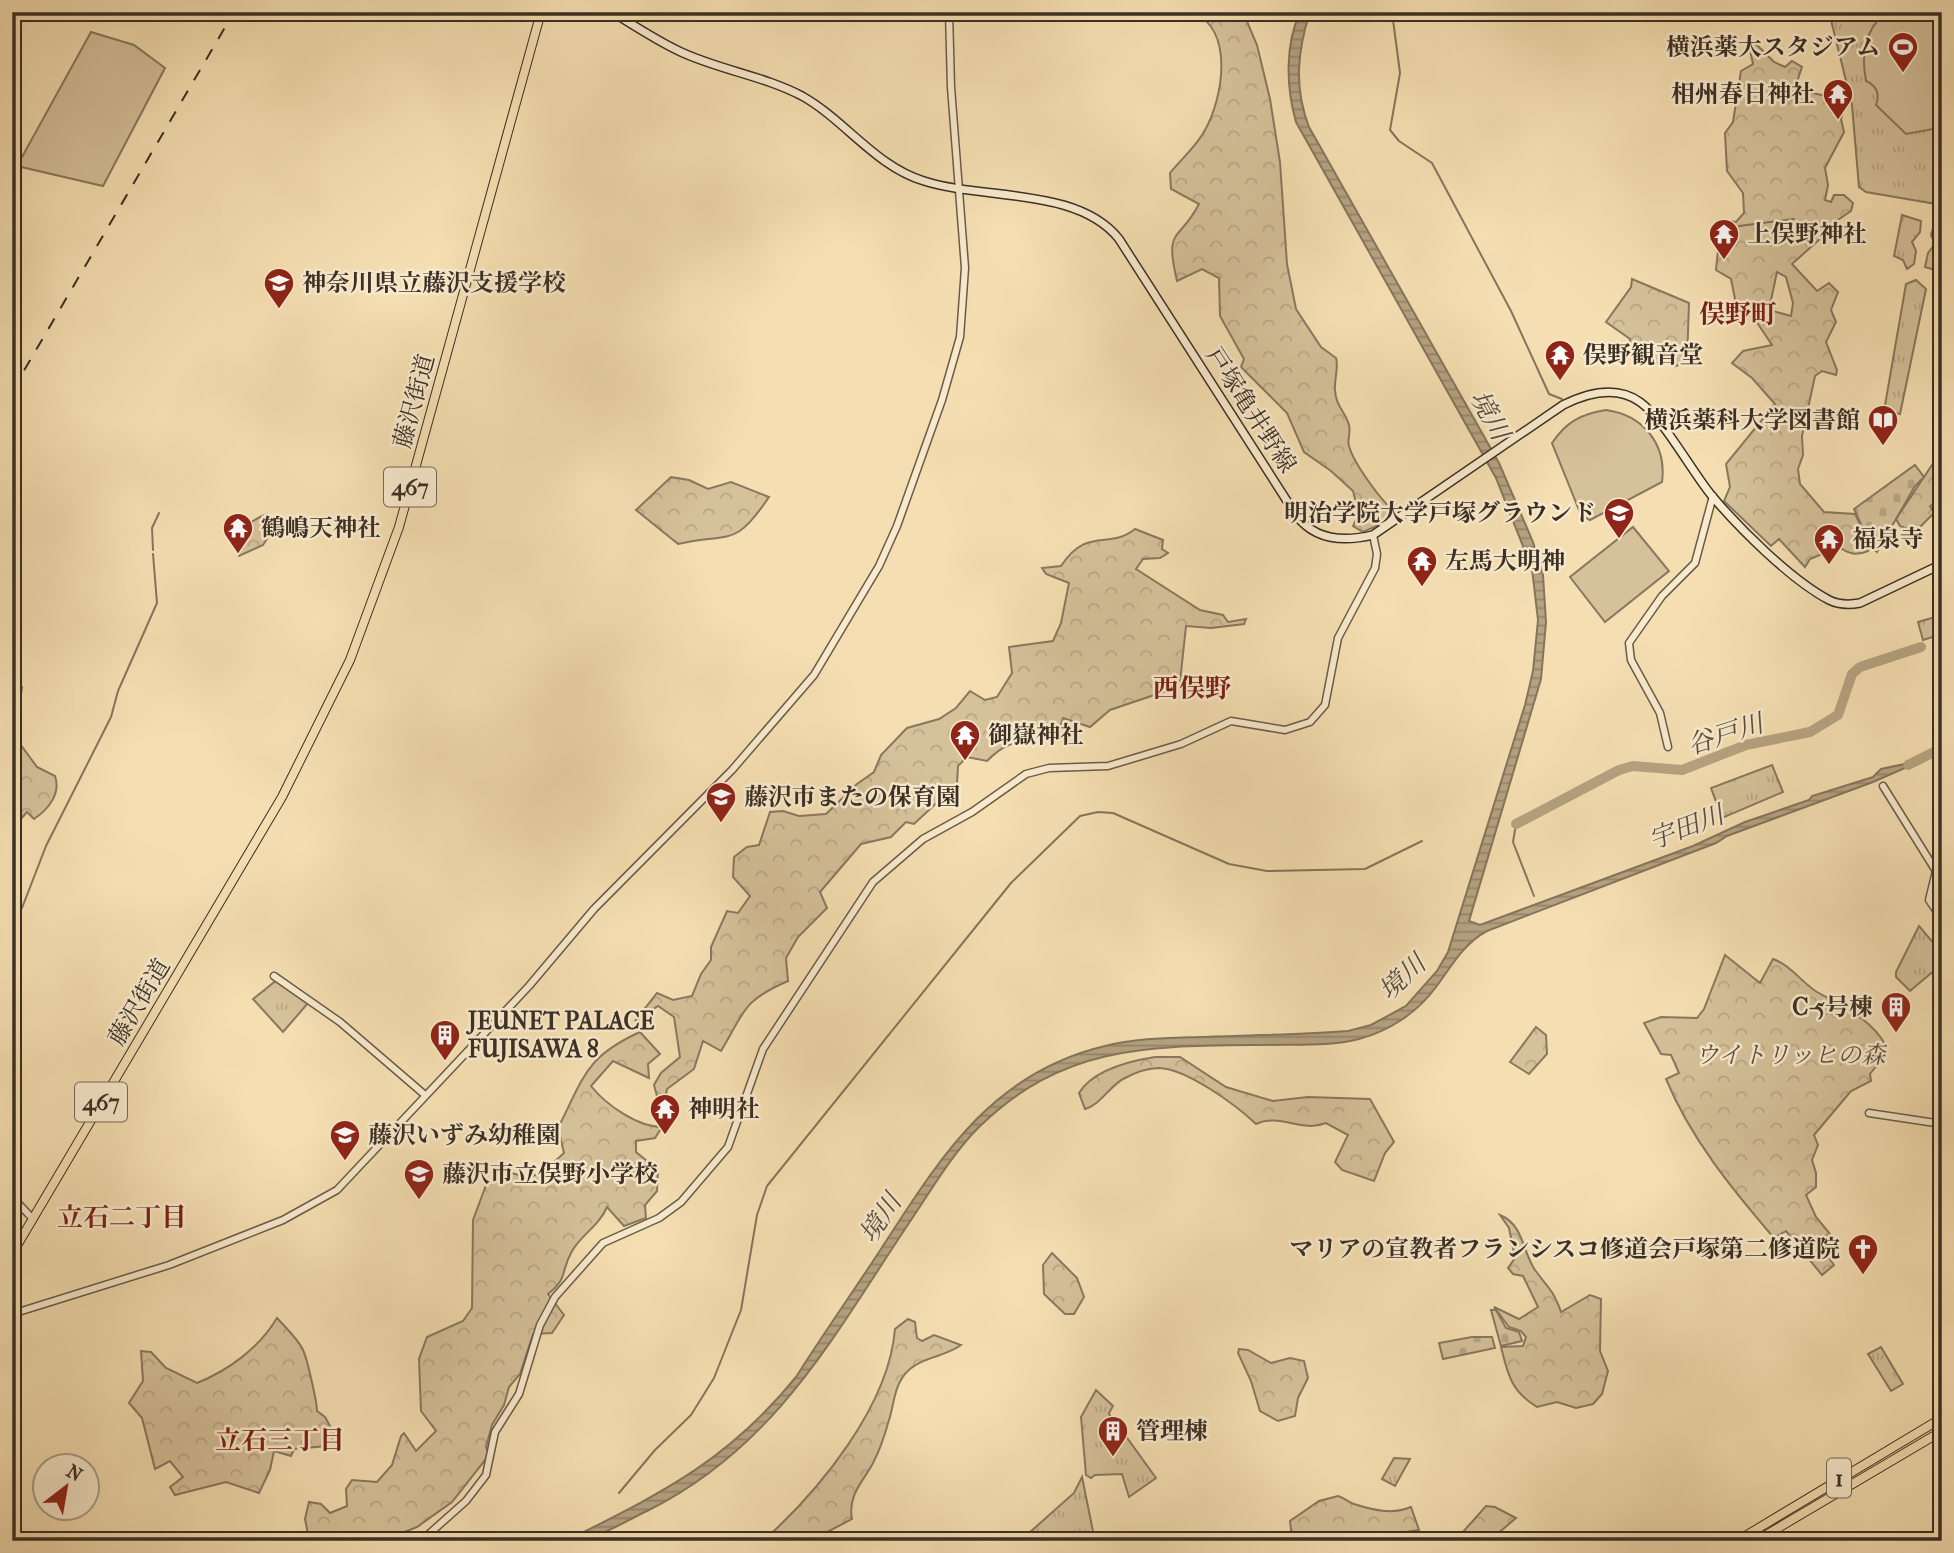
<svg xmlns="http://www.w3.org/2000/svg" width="1954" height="1553" viewBox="0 0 1954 1553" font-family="'IM FELL French Canon','Noto Serif JP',serif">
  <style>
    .grass { fill: url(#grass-tufts); stroke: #887860; stroke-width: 2 }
    .forest { fill: url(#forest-crowns); stroke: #887860; stroke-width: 2; fill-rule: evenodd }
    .cemetery { fill: url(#cemetery-stones); stroke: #887860; stroke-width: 2 }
    .pitch { fill: #d5c19a; stroke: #887860; stroke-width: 2 }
    .water { fill: url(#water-rules); stroke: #85755d; stroke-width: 2 }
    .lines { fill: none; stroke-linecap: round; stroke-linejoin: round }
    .stream { stroke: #85755d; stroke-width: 2 }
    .river { stroke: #b6a382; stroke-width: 10 }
    .tertiary-casing { stroke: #6a5b48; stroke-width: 9 }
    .secondary-casing { stroke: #3b2f25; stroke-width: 10 }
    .trunk-casing { stroke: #3b2f25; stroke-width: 10 }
    .tertiary { stroke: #f8eacd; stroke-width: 6 }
    .secondary { stroke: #f8eacd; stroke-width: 7 }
    .trunk { stroke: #f5dfb2; stroke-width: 8 }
    .rail { stroke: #3b2f25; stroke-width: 2; stroke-dasharray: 12 12; stroke-linecap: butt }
    .labels { text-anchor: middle; stroke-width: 5; stroke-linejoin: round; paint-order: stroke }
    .shield { fill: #f8eacd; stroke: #746757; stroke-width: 2 }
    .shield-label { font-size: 23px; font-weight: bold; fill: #3b2f25 }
    .poi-label { font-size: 24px; font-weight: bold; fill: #3b2f25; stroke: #f8eacd; text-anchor: start }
    .street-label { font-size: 24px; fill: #3b2f25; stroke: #f8eacd }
    .park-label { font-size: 24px; font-style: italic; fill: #5a4c3c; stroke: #f8eacd }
    .neighbourhood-label { font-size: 26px; font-weight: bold; fill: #7a1f14; stroke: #f8eacd }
    .water-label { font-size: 26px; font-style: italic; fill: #5a4c3c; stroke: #f8eacd }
  </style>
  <defs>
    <pattern id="grass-tufts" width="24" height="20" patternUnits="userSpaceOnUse" patternTransform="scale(1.75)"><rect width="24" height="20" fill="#d5c19a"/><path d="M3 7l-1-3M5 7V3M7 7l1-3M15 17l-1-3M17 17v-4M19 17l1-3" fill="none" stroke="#b8a685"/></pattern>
    <pattern id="forest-crowns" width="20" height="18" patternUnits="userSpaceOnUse" patternTransform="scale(1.75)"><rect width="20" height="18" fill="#d5c19a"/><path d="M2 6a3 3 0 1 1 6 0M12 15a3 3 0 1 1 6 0" fill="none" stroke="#b8a685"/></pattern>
    <pattern id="cemetery-stones" width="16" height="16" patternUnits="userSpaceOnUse" patternTransform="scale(1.75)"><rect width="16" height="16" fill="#d5c19a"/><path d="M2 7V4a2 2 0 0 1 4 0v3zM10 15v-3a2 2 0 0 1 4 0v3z" fill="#b8a685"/></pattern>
    <pattern id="water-rules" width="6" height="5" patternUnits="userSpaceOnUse" patternTransform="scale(1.75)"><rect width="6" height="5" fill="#b6a382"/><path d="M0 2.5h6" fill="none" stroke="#95856a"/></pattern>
  </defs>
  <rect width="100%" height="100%" fill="#f5dfb2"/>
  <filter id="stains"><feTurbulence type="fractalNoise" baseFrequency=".00286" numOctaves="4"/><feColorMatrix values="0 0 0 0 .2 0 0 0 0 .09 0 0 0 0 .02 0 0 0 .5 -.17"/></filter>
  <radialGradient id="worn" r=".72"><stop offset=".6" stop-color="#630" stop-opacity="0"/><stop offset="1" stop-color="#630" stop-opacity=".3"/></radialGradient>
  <g class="grass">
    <path d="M1829 12H1942V205L1866 192 1859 187 1852 105Z"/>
    <path d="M1902 215 1921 221 1920 232 1912 242 1916 251 1914 264 1907 269 1903 260 1894 256Z"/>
    <path d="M1936 218 1942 219 1939 271 1925 267 1928 253 1935 244 1931 235Z"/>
    <path d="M1916 280 1926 289 1900 414 1884 411 1906 284Z"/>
    <path d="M1942 615V634L1923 640 1918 622Z"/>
    <path d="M1772 765 1783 792 1722 818 1711 788Z"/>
    <path d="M1919 926 1942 953V964L1910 991 1896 977V972Z"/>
    <path d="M278 979 309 1002 283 1032 253 999Z"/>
    <path d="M1881 1347 1903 1384 1891 1391 1868 1354Z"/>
    <path d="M1096 1390 1113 1406 1109 1413 1113 1425 1117 1424 1156 1478 1129 1497 1122 1474 1095 1475 1091 1478 1086 1475 1081 1417Z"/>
    <path d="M1394 1458 1410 1459 1395 1486 1382 1479Z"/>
    <path d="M1082 1477 1095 1541H1020L1074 1493Z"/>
  </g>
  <g class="forest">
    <path d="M1192 12H1243L1257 45 1270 99 1280 162 1287 264 1296 309 1321 347 1336 358C1339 368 1334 379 1335 390 1336 407 1345 411 1349 425 1351 431 1347 440 1349 446 1354 464 1382 502 1395 512L1379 525 1363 532 1353 526 1359 514 1353 491 1331 471 1304 452 1287 413 1241 367 1244 359 1220 316 1219 278 1202 269 1177 281C1164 226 1179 243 1199 204L1171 189 1170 173C1181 159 1197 146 1205 130 1223 98 1235 29 1192 12Z"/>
    <path d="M1757 45 1774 62 1785 67 1792 61 1802 67 1797 82 1806 92C1814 93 1840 99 1845 103L1841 119 1844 132 1825 168 1828 185 1825 200 1831 202 1834 195H1844L1853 203 1851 211 1829 226 1830 230 1792 264 1817 291 1829 283 1838 292 1831 310 1836 322 1826 342 1837 370 1836 375 1822 371 1815 376 1802 436 1803 455 1798 469 1800 484 1824 512 1855 514 1871 546 1868 551C1856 556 1849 554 1839 547L1810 559 1805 567 1779 539 1771 546 1724 501 1730 487 1726 464 1775 404 1752 378 1732 363 1743 351 1772 345 1754 318 1737 309 1731 279 1716 270 1721 220 1736 222 1744 213 1743 193 1727 171 1725 133 1733 122 1741 71 1753 64 1749 46ZM1777 272 1786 277 1793 303 1791 316 1773 311 1770 305Z"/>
    <path d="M1632 279 1689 303 1687 361 1676 366 1673 361 1651 364 1628 348 1630 339 1606 322 1631 287Z"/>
    <path d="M1942 450V499L1930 506 1934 513 1915 532 1900 526 1896 519Z"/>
    <path d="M671 477 689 480 708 489 731 482 769 497C734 549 731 532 678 544L636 510Z"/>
    <path d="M267 514 274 528 263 545 239 556 234 543C242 528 251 520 267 514Z"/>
    <path d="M1135 529 1163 540 1162 549 1168 553 1160 558 1143 559 1136 569 1200 610 1223 615 1228 622 1246 619 1244 624 1211 628 1186 626 1180 682 1169 690 1110 710 1090 727 1063 718 1058 734C1027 741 1010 737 987 761L967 757 958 766 957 784 914 824 906 822 891 837 861 844 820 892 827 908 798 937 786 958 788 981C742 1001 745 1011 721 1051L703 1041 694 1069 667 1089 665 1099 658 1100 654 1085 661 1073 680 1057 674 1017 658 1006 635 1021 657 993 673 1000 692 996 701 974 711 960V947L727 911 738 913 750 896 733 877 734 857 747 847 759 845 770 812 783 811 799 816 826 814 857 784 874 772 881 755 907 728 939 719 956 708 970 691 985 700 997 697 1012 673 1009 647 1053 641 1061 623 1069 583 1046 574 1042 568 1061 566C1087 526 1109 550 1135 529Z"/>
    <path d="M12 676 22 687 15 737 37 767 55 776C61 793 49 809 34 819L27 812 12 829Z"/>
    <path d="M1725 955 1760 983 1773 959C1792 966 1801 982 1817 992 1842 1006 1872 1019 1886 1046V1054L1870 1074 1871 1081 1851 1091 1814 1135 1818 1145 1812 1160 1816 1173V1187L1806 1195 1816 1217 1830 1234 1818 1243 1834 1265 1822 1275 1786 1231 1774 1238C1732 1189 1691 1139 1666 1079L1679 1073 1671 1055 1661 1054 1644 1023 1661 1017 1697 1018 1704 1009Z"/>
    <path d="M1536 1027 1546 1035 1547 1054 1529 1074 1510 1062Z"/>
    <path d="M640 1032 660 1054 648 1064 649 1078 613 1061 591 1086C606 1105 638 1127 662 1127L655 1138 636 1141V1152L658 1170 657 1191 645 1205 646 1218 624 1226 607 1207C599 1226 582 1234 572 1251 560 1272 569 1277 548 1294L564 1315 552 1333 533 1334 520 1374 509 1387 504 1405 492 1425 486 1447 489 1455 452 1502 417 1527 382 1541H268L265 1538 270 1533 286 1538 308 1534 305 1519 309 1502 321 1504 330 1513 347 1506 346 1489 352 1480 377 1482 392 1465 401 1436 404 1433 416 1451 436 1431 421 1411 419 1359 427 1337 463 1321 472 1308 473 1220 486 1185 502 1171 528 1177 542 1173 564 1153 558 1128C584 1077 585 1057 640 1032Z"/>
    <path d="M1155 1057H1180L1226 1087 1273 1101 1308 1097 1370 1099 1394 1142 1385 1153 1374 1181 1342 1170 1335 1162 1348 1135 1326 1123C1302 1133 1280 1113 1256 1124 1236 1105 1187 1069 1159 1068 1147 1068 1134 1073 1123 1079 1109 1087 1100 1105 1085 1109L1079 1093C1093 1070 1130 1061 1155 1057Z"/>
    <path d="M1500 1215C1524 1225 1522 1251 1535 1270 1548 1288 1553 1289 1561 1312L1590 1295 1601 1299 1600 1351 1608 1371 1602 1394 1593 1404 1576 1408 1557 1402 1537 1407C1511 1391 1508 1375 1501 1347L1523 1346 1526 1337 1521 1331 1509 1327 1494 1307 1519 1319 1538 1307 1523 1276 1513 1274 1508 1268 1515 1258 1509 1228Z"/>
    <path d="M1052 1253 1077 1278 1084 1297 1074 1314H1065L1044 1294 1043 1265Z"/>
    <path d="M277 1318C285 1327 298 1339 303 1350 307 1358 317 1402 317 1411L325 1417 335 1435 327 1446 294 1449 291 1456 274 1451 270 1470 259 1493 226 1482 175 1495 170 1487 183 1477 170 1461 155 1469 142 1418 129 1403 143 1381 141 1351 151 1352 166 1368 197 1383C229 1370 259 1348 277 1318Z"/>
    <path d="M908 1319 915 1322 917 1338 922 1341 934 1335 961 1345C943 1358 919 1357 905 1374 894 1387 894 1405 889 1420 885 1434 881 1448 874 1461 865 1480 847 1494 852 1519L810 1541H763C819 1491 889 1406 895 1329Z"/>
    <path d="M1239 1349 1248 1350 1271 1363 1290 1358 1304 1361 1308 1378 1298 1398 1295 1416 1278 1421 1260 1411 1251 1381 1238 1353Z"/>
    <path d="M1338 1496C1345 1498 1348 1502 1354 1504 1373 1510 1392 1515 1411 1507L1419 1530 1405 1532 1406 1541H1300L1291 1530 1290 1521 1319 1501Z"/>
    <path d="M1486 1506 1495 1507 1516 1518 1489 1541H1460L1462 1533Z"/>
  </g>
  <g class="cemetery">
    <path d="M1915 465 1924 477 1915 486 1877 552 1871 546 1854 509Z"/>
    <path d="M1491 1310H1496L1506 1328 1519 1332 1522 1341 1501 1346Z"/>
    <path d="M1472 1337H1492L1495 1348 1443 1359 1439 1343Z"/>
  </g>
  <g class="pitch">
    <path d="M1885 12H1942L1939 128 1906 134 1876 105C1880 94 1877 86 1866 81 1861 53 1864 33 1885 12Z"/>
    <path d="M91 32 134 45 165 68 103 186 17 166Z"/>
    <path d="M1606 410C1643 415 1667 444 1662 482L1590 520 1581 515 1552 443C1566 422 1581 414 1606 410Z"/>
    <path d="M1633 527 1669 571 1605 622 1570 577Z"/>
  </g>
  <path class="water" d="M1300 12H1310C1297 52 1294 88 1309 127L1499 463 1533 542 1543 575 1546 622 1541 679 1469 921 1480 925 1693 846 1745 822 1809 800 1812 796 1873 777 1881 769 1923 760 1873 782 1727 836 1716 843 1487 931C1464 943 1451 967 1436 987 1417 1013 1389 1031 1359 1039 1329 1047 1295 1044 1265 1045 1152 1046 1065 1043 979 1127 953 1153 933 1187 913 1217 835 1333 778 1446 647 1511 619 1524 597 1541 566 1541 661 1493 727 1462 796 1377 823 1334 853 1292 881 1249 940 1158 991 1073 1105 1046 1136 1038 1168 1038 1200 1037 1249 1035 1299 1035 1348 1031L1371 1025 1406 1006 1437 971 1448 952 1525 705 1533 671 1538 620 1532 569 1496 478 1296 122C1286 87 1285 45 1300 12Z"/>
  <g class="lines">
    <g class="stream">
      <path d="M1392 12 1400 73 1390 130 1399 141 1432 163 1511 311 1549 394 1562 399"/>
      <path d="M1739 226 1794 219"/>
      <path d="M153 550 152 528 159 513"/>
      <path d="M1516 824 1513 842 1534 896"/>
      <path d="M22 908 46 846 111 717 118 691 157 603 153 554"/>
      <path d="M619 1493 655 1450 691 1415 714 1378 741 1310 757 1215 767 1186 1011 883 1080 816 1098 812 1113 813 1229 864 1267 871 1365 869 1422 841"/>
    </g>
    <g class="river">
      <path d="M1908 765 1942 748"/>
      <path d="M1516 824 1619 770 1633 766 1682 770 1746 745 1810 732 1838 715 1852 674 1860 667 1921 647"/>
    </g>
    <g class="tertiary-casing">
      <g id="tertiary">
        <path d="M1668 747 1660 713 1631 660 1629 643 1662 596 1695 563 1713 496"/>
        <path d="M1883 786 1936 871 1929 900 1942 919"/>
        <path d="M274 976 340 1022 425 1095"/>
        <path d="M1869 1113 1942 1124"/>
        <path d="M12 1197 33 1219"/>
        <path d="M12 1314 169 1265 283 1220 337 1190 529 986 594 909 732 770 814 675 879 566 897 526 942 400 960 337 965 268 951 87 949 12"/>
        <path d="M421 1541 466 1501 486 1475 495 1432 519 1394 540 1325 555 1297 603 1243 659 1218 681 1202 728 1147 763 1049 873 882 923 839 972 812 1026 774 1049 768 1108 766 1181 744 1231 721 1285 730 1310 722 1325 705 1338 638 1375 568 1377 554 1373 535"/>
      </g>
    </g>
    <g class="secondary-casing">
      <path id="secondary" d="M612 12C635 26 657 41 681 52 720 70 764 76 802 96 845 120 875 166 924 181 983 200 1078 187 1119 239L1296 515C1315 541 1344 542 1373 535L1563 405C1587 393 1616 385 1640 402 1663 418 1692 472 1712 496 1740 529 1791 580 1829 600 1839 605 1849 605 1860 603L1942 564"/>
    </g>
    <g class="trunk-casing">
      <g id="trunk">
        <path d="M12 1254 282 797 350 660 399 527 541 12"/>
        <path d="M1737 1541 1942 1418"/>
        <path d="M1756 1541 1942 1431"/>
      </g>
    </g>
    <use href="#tertiary" class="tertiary"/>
    <use href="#secondary" class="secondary"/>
    <use href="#trunk" class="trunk"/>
    <path class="rail" d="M12 391 234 12"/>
  </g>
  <defs>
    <g id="stadium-pin" transform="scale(1.575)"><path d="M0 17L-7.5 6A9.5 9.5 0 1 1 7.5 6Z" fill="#8f2418" stroke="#f8eacd"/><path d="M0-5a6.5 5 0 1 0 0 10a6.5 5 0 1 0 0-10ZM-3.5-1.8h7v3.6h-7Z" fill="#fff"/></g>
    <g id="temple-pin" transform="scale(1.575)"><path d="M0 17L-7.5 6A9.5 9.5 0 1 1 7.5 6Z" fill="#8f2418" stroke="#f8eacd"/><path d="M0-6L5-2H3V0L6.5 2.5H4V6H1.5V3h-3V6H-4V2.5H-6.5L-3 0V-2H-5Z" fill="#fff"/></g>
    <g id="school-pin" transform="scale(1.575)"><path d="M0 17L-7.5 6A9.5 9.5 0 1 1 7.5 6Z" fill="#8f2418" stroke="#f8eacd"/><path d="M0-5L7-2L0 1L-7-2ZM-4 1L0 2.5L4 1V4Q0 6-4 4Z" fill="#fff"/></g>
    <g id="library-pin" transform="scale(1.575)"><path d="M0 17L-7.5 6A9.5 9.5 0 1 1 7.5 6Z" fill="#8f2418" stroke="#f8eacd"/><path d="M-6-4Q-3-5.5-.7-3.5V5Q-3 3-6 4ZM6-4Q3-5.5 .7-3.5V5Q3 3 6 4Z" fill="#fff"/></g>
    <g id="university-pin" transform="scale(1.575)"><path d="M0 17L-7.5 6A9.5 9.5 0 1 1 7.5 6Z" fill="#8f2418" stroke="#f8eacd"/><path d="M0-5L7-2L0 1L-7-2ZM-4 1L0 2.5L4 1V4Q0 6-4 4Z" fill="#fff"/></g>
    <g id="building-pin" transform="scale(1.575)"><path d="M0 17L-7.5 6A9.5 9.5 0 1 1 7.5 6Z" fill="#8f2418" stroke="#f8eacd"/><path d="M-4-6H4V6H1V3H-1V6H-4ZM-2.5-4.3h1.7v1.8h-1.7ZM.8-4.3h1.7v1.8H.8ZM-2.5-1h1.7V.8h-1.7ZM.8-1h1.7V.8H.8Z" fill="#fff"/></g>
    <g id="church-pin" transform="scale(1.575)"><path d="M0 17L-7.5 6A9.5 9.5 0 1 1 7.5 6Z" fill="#8f2418" stroke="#f8eacd"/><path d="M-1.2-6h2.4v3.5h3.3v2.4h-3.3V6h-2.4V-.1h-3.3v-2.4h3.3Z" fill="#fff"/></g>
  </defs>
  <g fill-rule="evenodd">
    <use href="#stadium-pin" x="1903" y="47"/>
    <use href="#temple-pin" x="1838" y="94"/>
    <use href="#temple-pin" x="1724" y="234"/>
    <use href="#school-pin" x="279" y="283"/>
    <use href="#temple-pin" x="1560" y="355"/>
    <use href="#library-pin" x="1883" y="420"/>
    <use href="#university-pin" x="1619" y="513"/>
    <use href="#temple-pin" x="238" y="528"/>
    <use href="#temple-pin" x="1829" y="539"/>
    <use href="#temple-pin" x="1422" y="561"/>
    <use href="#temple-pin" x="965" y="735"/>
    <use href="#school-pin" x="721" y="797"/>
    <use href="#building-pin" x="1896" y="1007"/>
    <use href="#building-pin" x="445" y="1035"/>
    <use href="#temple-pin" x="665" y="1109"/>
    <use href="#school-pin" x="345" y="1135"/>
    <use href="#school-pin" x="419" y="1174"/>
    <use href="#church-pin" x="1863" y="1249"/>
    <use href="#building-pin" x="1113" y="1431"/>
  </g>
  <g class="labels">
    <g class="shield">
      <rect x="384" y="467.5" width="52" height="39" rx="5"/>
      <rect x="75" y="1082.5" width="52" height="39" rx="5"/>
      <rect x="1827" y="1458.5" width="24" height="39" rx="5"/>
    </g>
    <g class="shield-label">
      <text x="410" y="495">467</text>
      <text x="101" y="1110">467</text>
      <text x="1839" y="1486">1</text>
    </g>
    <g class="poi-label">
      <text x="1880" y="55" text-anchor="end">横浜薬大スタジアム</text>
      <text x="1815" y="102" text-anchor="end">相州春日神社</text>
      <text x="1747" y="242">上俣野神社</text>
      <text x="302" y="291">神奈川県立藤沢支援学校</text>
      <text x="1583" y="363">俣野観音堂</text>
      <text x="1860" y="428" text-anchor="end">横浜薬科大学図書館</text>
      <text x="1596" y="521" text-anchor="end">明治学院大学戸塚グラウンド</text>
      <text x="261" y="536">鶴嶋天神社</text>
      <text x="1852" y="547">福泉寺</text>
      <text x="1445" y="569">左馬大明神</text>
      <text x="988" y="743">御嶽神社</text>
      <text x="744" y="805">藤沢市またの保育園</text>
      <text x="1873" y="1015" text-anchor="end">C-5号棟</text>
      <text x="468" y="1029">JEUNET PALACE<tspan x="468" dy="28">FUJISAWA 8</tspan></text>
      <text x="688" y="1117">神明社</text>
      <text x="368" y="1143">藤沢いずみ幼稚園</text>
      <text x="442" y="1182">藤沢市立俣野小学校</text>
      <text x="1840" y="1257" text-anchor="end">マリアの宣教者フランシスコ修道会戸塚第二修道院</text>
      <text x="1136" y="1439">管理棟</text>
    </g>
    <g class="street-label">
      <text transform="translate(414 401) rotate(-75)" y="8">藤沢街道</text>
      <text transform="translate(1251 410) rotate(57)" y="8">戸塚亀井野線</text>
      <text transform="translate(139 1002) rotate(-59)" y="8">藤沢街道</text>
    </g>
    <g class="park-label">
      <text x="1790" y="1063">ウイトリッヒの森</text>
    </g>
    <g class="neighbourhood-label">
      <text x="1738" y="323">俣野町</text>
      <text x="1192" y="697">西俣野</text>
      <text x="122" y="1226">立石二丁目</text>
      <text x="280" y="1449">立石三丁目</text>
    </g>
    <g class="water-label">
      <text transform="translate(1490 415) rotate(61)" y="9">境川</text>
      <text transform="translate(1725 734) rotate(-18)" y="9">谷戸川</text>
      <text transform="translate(1686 827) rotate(-21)" y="9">宇田川</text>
      <text transform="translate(1402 977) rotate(-43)" y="9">境川</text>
      <text transform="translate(880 1218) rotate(-56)" y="9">境川</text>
    </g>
  </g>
  <rect width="1954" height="1553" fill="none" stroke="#f5dfb2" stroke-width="42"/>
  <rect x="14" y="14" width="1926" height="1525" fill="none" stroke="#3b2f25" stroke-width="3.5"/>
  <rect x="21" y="21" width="1912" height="1511" fill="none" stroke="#3b2f25" stroke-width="2"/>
  <g transform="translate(66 1487) rotate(31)"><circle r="33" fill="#f8eacd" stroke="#ac9f8a" stroke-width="2"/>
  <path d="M0-5L12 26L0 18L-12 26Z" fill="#8f2418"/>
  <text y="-10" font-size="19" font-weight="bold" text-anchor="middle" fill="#3b2f25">N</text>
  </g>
  <rect width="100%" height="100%" filter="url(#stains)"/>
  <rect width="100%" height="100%" fill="url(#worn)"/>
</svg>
